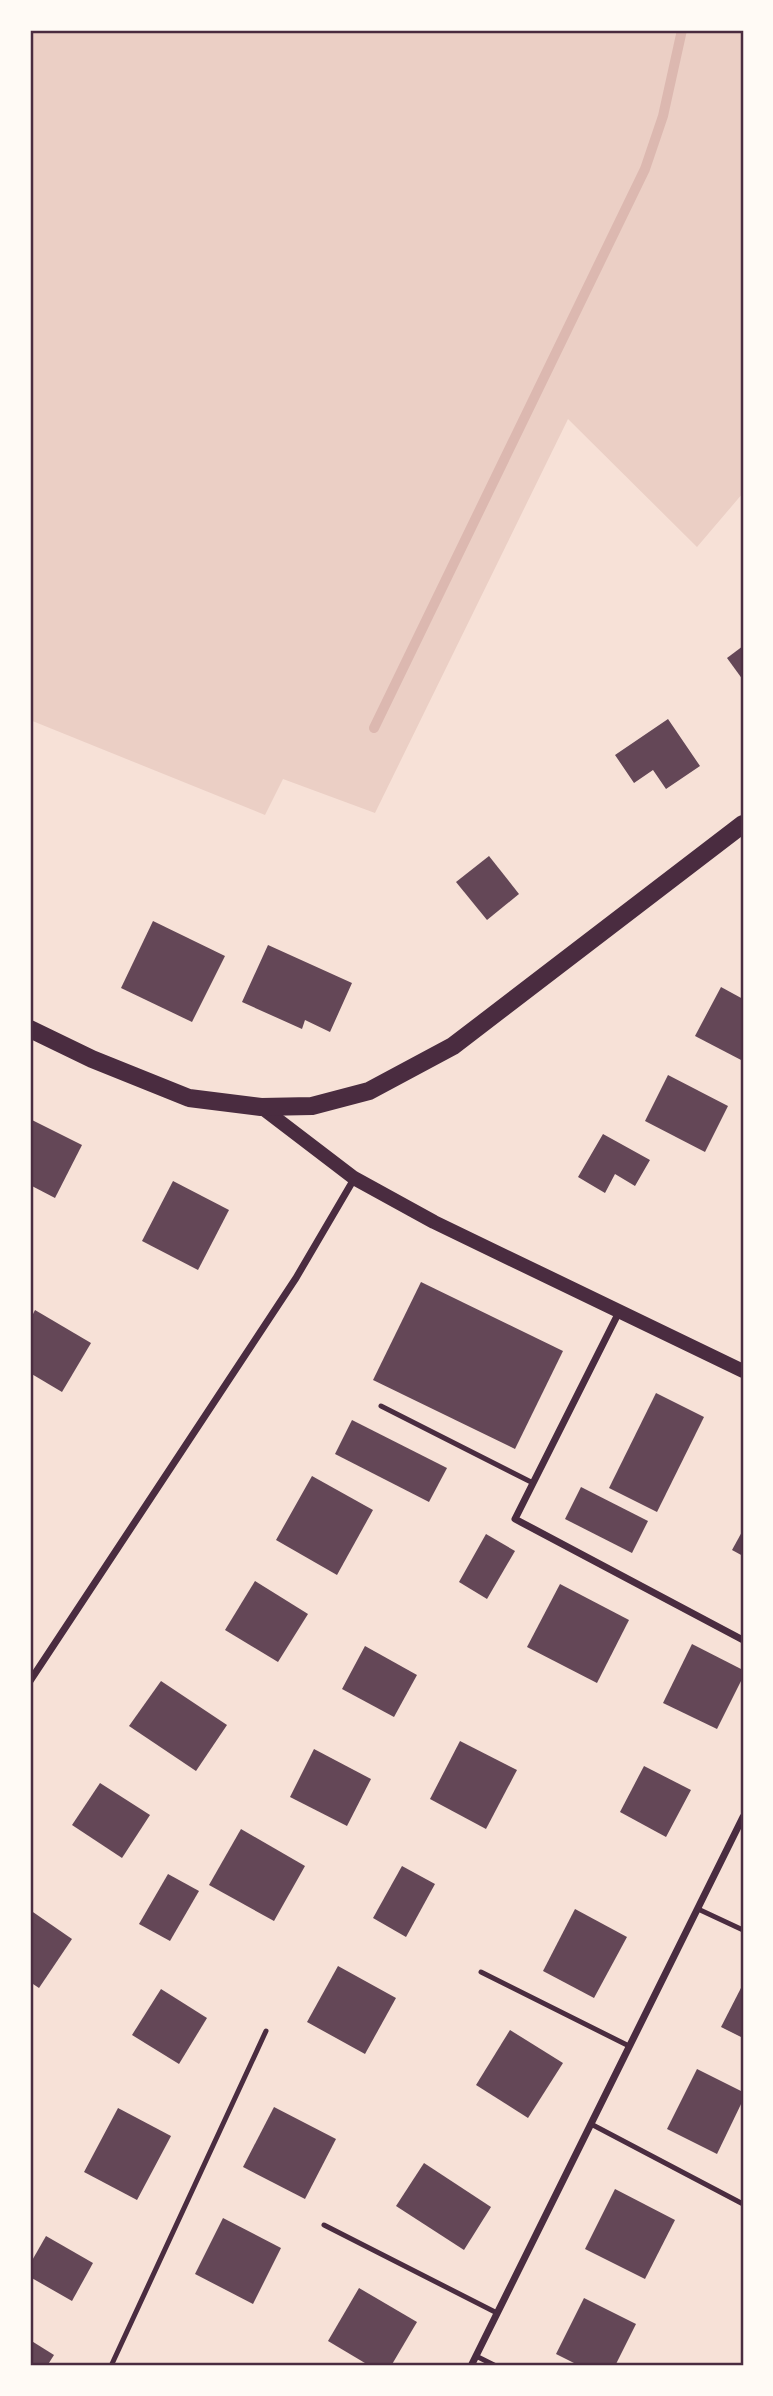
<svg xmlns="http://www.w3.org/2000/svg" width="773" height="2396" viewBox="0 0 773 2396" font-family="'Golos Text',sans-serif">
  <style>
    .green { fill: #ebcfc5 }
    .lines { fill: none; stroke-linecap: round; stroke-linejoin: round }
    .stream { stroke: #dcb8b0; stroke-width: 10 }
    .building { fill: #644757 }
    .service { stroke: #4a2c40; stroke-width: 5 }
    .minor { stroke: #4a2c40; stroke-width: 7 }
    .secondary { stroke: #4a2c40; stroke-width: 14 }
    .primary { stroke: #4a2c40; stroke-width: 18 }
    .neatline { fill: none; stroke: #4a2c40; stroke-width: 2.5 }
  </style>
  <rect width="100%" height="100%" fill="#f7e1d7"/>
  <path class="green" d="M30 30H743V493L697 547 568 419 375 813 283 779 265 815 30 720Z"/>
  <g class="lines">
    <path class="stream" d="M374 728 645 169 663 116 682 30"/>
  </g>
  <g class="building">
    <path d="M743 646V680L727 658Z"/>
    <path d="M668 719 700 766 666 789 653 770 634 783 615 755Z"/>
    <path d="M489 856 519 894 487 920 456 882Z"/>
    <path d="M153 921 225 956 192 1022 121 988Z"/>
    <path d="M268 945 352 983 330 1032 305 1020 302 1029 242 1002Z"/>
    <path d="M721 987 743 999V1061L695 1036Z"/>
    <path d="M668 1075 728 1106 705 1152 645 1121Z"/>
    <path d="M30 1119 82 1145 55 1198 30 1185Z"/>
    <path d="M603 1134 650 1160 635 1186 615 1174 605 1193 578 1177Z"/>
    <path d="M173 1181 229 1210 198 1270 142 1241Z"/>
    <path d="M421 1282 563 1351 515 1449 373 1380Z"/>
    <path d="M35 1310 91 1343 62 1392 30 1373V1320Z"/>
    <path d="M656 1393 704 1417 657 1512 609 1488Z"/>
    <path d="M352 1420 447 1468 429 1502 335 1454Z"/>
    <path d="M312 1476 373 1510 337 1575 276 1540Z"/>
    <path d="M581 1487 648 1521 632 1553 565 1519Z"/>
    <path d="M743 1530V1556L732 1550Z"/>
    <path d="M486 1534 515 1551 487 1599 459 1582Z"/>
    <path d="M255 1581 308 1614 278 1662 225 1630Z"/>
    <path d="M560 1584 629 1620 597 1683 527 1647Z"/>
    <path d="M692 1644 743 1670V1677L717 1729 663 1703Z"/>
    <path d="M365 1646 417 1675 394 1717 342 1689Z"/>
    <path d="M161 1681 227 1725 196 1771 129 1726Z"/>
    <path d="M460 1741 517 1770 486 1829 430 1799Z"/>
    <path d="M314 1749 371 1779 347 1826 290 1797Z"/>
    <path d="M644 1766 691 1790 666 1837 620 1812Z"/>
    <path d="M100 1783 150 1815 122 1858 72 1825Z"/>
    <path d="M241 1829 305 1866 274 1921 209 1885Z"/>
    <path d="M402 1866 435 1884 406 1937 373 1918Z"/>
    <path d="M168 1874 199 1891 170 1941 139 1924Z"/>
    <path d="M575 1909 627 1937 594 1998 543 1971Z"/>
    <path d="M30 1910 72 1939 39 1988 30 1982Z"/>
    <path d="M338 1966 396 1998 365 2054 307 2022Z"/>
    <path d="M743 1984V2038L721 2027Z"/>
    <path d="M161 1989 207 2018 179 2064 132 2035Z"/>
    <path d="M510 2030 563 2063 528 2118 476 2085Z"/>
    <path d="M697 2069 743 2092V2100L717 2154 667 2129Z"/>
    <path d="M274 2107 336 2139 305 2199 243 2167Z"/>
    <path d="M118 2108 171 2136 137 2200 84 2172Z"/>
    <path d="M424 2163 491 2207 464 2250 396 2206Z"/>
    <path d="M615 2189 675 2220 645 2279 585 2249Z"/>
    <path d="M223 2218 281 2248 253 2304 195 2274Z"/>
    <path d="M46 2236 93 2263 72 2301 30 2277V2264Z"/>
    <path d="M359 2288 417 2322 391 2366H370L328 2341Z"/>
    <path d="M584 2298 636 2324 615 2366H580L556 2354Z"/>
    <path d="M30 2340 54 2355 47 2366H30Z"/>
  </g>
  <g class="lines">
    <g class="service">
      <path d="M381 1406 533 1483"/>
      <path d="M698 1909 743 1930"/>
      <path d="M481 1972 629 2046"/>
      <path d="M591 2124 743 2204"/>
      <path d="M324 2225 497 2313"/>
      <path d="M476 2356 496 2366"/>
      <path d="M111 2366 266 2031"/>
    </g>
    <g class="minor">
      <path d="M619 1312 515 1519 743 1640"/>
      <path d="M30 1681 296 1278 354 1179"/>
      <path d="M471 2366 743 1817"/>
    </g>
    <path class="secondary" d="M261 1107 354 1178 434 1222 743 1371"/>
    <path class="primary" d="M30 1029 92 1059 189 1098 261 1107 312 1106 369 1091 453 1046 743 824"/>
  </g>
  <rect width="773" height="2396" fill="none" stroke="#fffaf5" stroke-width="63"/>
  <rect x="32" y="32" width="710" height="2332" class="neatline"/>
</svg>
